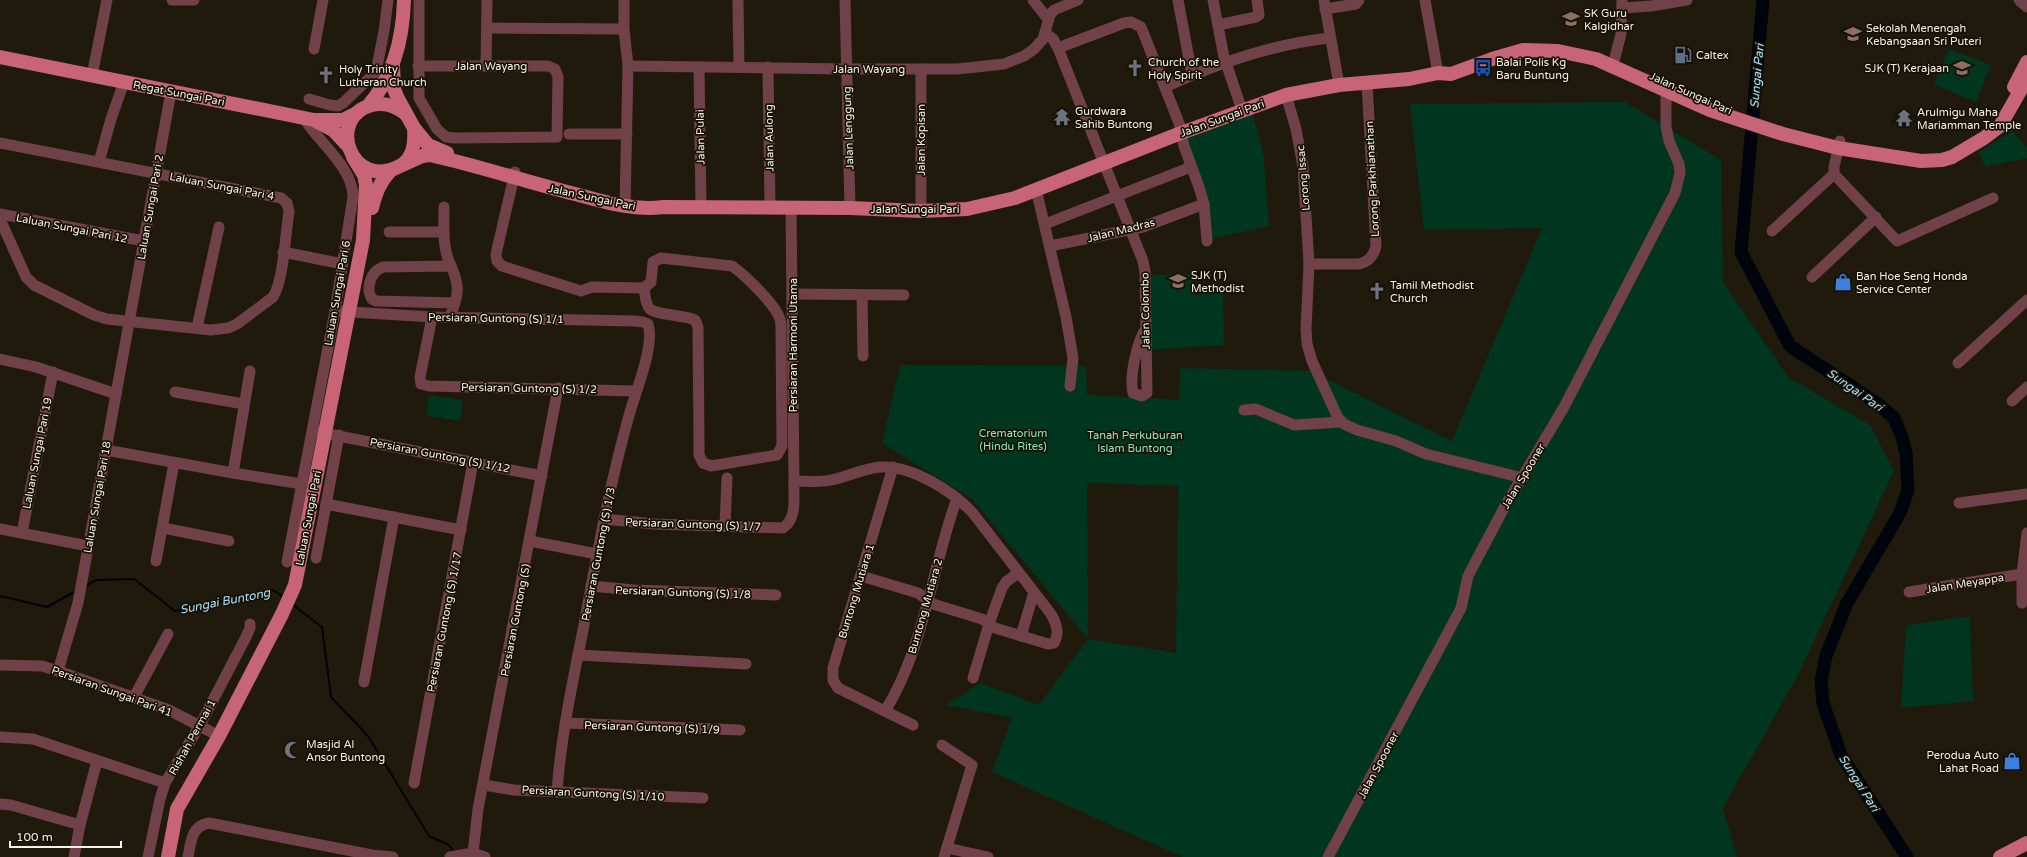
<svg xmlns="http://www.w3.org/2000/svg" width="2027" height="857" viewBox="0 0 2027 857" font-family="'Varela Round',sans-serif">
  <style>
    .green { fill: #00361f; fill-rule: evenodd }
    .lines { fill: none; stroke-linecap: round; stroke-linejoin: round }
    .stream { stroke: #00040c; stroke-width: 2 }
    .river { stroke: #00040c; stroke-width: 13 }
    .minor { stroke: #714149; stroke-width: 11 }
    .major { stroke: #c76476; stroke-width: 14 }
    .labels { text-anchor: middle; stroke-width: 3.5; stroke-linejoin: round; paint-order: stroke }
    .poi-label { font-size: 11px; fill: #f6f2e8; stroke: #161104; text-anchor: start }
    .street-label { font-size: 11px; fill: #f6f2e8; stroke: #161104 }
    .park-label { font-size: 11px; fill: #8ae9b5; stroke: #161104 }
    .water-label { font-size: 12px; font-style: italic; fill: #a8e3fe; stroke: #161104 }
  </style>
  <rect width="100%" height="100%" fill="#201a0c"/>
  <g class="green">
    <path d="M1949 49 1991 65 1976 102 1934 85Z"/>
    <path d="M1625 102 1721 160 1723 282 1788 377 1870 425 1894 471 1798 675 1723 808 1737 857H1183L992 772 1012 718 946 705 980 683 1039 705 1088 639 972 499 882 443 900 365 1086 366 1087 395 1179 400 1180 368 1311 371 1452 441 1542 228 1424 230 1410 104ZM1087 483 1178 486 1176 653 1088 639Z"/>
    <path d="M1252 111 1263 151 1269 226 1211 239 1185 136Z"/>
    <path d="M2012 131 2027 148V158L1985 167 1979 152Z"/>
    <path d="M1192 274 1194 295 1223 292 1224 345 1149 350 1151 275Z"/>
    <path d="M429 395 463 400 460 421 426 416Z"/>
    <path d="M1970 616 1973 701 1901 708 1906 625Z"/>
  </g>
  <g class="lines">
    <g class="stream">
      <path d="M85 586 96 580 134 579 175 611 273 590 283 597"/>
      <path d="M0 596 47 607 76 591"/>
      <path d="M293 605 322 627 331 697 368 736 429 836 449 845 455 853"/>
    </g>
    <path class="river" d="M1763 0 1741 252 1790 346 1878 404 1894 418 1902 437 1906 453 1908 490 1900 513 1847 603 1826 656 1821 681 1823 703 1841 755 1907 857"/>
    <g class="minor">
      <path d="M172 0H194"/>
      <path d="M624 0V29L628 66 625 206"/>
      <path d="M738 0 739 67"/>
      <path d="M845 0 850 208"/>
      <path d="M1033 0 1048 19"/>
      <path d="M1178 0 1192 75"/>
      <path d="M1213 0 1224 57 1242 110"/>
      <path d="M1324 0 1339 85"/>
      <path d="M1425 0 1438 73"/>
      <path d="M2019 0 2027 7"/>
      <path d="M1622 8 1651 6 1687 0"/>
      <path d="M1325 9 1356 4 1359 0"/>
      <path d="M1218 25 1256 17 1259 15 1257 0"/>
      <path d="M487 28 624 29"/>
      <path d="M1045 33 1053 39 1058 48 1143 261 1145 272 1147 393 1142 396 1133 393C1129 377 1137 342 1146 328"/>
      <path d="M1058 48 1124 23 1131 22 1141 27 1179 123 1184 146 1199 187 1204 204 1207 241"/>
      <path d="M314 49 323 0"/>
      <path d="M1613 65 1621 34 1622 0"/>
      <path d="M418 66H548L555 69 558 77 557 137 455 138 446 137 437 129 419 98V0"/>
      <path d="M486 66 487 0"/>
      <path d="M628 66 846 69H957L1004 64 1024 56 1034 49 1043 39 1050 15 1054 10 1078 0"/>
      <path d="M699 67 701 207"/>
      <path d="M768 67 770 209"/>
      <path d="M921 69V211"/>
      <path d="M92 76 107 0"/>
      <path d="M1165 87C1218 63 1272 44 1330 38"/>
      <path d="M1286 95 1296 129 1303 166 1309 264 1306 329 1307 344 1312 361 1338 418 1344 424 1357 430 1396 441 1426 454 1523 478"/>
      <path d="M309 99 330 105 338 106 343 103 376 72 384 31 388 0"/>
      <path d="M569 134H627"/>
      <path d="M1840 141 1834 167V174L1897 241 1993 198"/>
      <path d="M0 143 281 198 287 203 289 212C285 235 284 279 273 297L237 324 228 328 211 330 107 319 94 315 34 285 26 277 0 219"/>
      <path d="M99 162 111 119 124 82"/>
      <path d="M515 172 496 254 497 261 502 266 581 291 592 287 644 288"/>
      <path d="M1036 189 1066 317 1073 358 1070 386"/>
      <path d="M444 207C444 227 442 248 451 266"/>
      <path d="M0 214 144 241"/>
      <path d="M1045 224 1191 167"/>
      <path d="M1772 231 1834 174"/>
      <path d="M389 232H444"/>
      <path d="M1050 246 1143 227 1204 204"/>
      <path d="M283 252 343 264"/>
      <path d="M661 258 732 266C745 275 775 304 780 319 781 323 781 327 781 331L782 446 777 455 711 466 703 463 699 455V442L698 327 695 320C684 315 657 315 650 309 645 304 645 294 644 288L651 282 653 262Z"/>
      <path d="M1309 264H1359C1369 262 1374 255 1376 246L1367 84"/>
      <path d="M1812 277 1876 217"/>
      <path d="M793 294 904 295"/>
      <path d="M862 295 863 356"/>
      <path d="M335 311 432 317 635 321 643 322 648 324C655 345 636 391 630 412 610 482 597 554 584 625 573 680 561 735 557 792"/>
      <path d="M432 317 420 377 421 384 429 386 636 391"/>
      <path d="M450 317C458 296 461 288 451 266L383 267C371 271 365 288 372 299L376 301 455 303"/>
      <path d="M197 328 219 227"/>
      <path d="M0 359 36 367 116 394"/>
      <path d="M1958 363 2027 300"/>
      <path d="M175 392 244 404"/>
      <path d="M2012 401 2027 387"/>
      <path d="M1244 410 1256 409 1294 425 1341 422"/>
      <path d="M318 432 542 476"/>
      <path d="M106 450 233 473 302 484"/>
      <path d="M893 467 833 668V680L838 688 913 725"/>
      <path d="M233 473 250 371"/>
      <path d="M794 481C806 481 819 483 831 480 848 477 863 468 881 467 911 465 952 491 972 512L1051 614C1056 623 1060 633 1054 643L1048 644 995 628 982 619 933 604 918 593 861 576"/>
      <path d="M1959 503 2027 494"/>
      <path d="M326 504 461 530"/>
      <path d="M604 519 654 524 783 528C798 518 793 497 794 481L791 208"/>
      <path d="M725 526 727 478"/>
      <path d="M163 528 229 541"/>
      <path d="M0 529 88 546"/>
      <path d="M22 533 53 372"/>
      <path d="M530 541 597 554"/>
      <path d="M316 558 339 435"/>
      <path d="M156 561 174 463"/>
      <path d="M287 562 335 311 353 197C353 167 318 142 303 117"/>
      <path d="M591 586 633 590 776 595"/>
      <path d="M1909 592 2022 574"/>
      <path d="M2022 603V574L2027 533"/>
      <path d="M1021 636 1034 592"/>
      <path d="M578 655 746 664"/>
      <path d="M0 665 42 666 58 671 169 710 219 736"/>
      <path d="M58 671 78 603 171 92"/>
      <path d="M973 678 989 624 1002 588 1006 582 1018 573"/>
      <path d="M364 682 394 517"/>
      <path d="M134 697 168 634"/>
      <path d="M885 711C924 649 932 567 957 498"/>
      <path d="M565 723 740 730"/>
      <path d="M0 737 33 739 165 783"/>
      <path d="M942 745 972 765 944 857"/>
      <path d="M414 783 473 462"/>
      <path d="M484 785 514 790 703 798"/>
      <path d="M0 804 11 805 80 825"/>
      <path d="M947 848 988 857"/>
      <path d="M473 853 478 809 558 388"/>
      <path d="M473 853 485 857"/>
      <path d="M74 857 80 825 97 761"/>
      <path d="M148 857 160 799 165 783 200 725 246 637 250 628V624"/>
      <path d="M188 857C191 842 191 826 209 823L372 855 393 857"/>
      <path d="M450 857 473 853"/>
      <path d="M1328 857 1461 608 1468 576 1505 506 1564 407 1675 193 1680 173 1679 164 1669 141 1666 127V90"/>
    </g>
    <g class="major">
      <path d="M0 57 314 120H343L357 113"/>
      <path d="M393 66 394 89 398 99 414 128 428 145 447 153"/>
      <path d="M2014 87 2027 62"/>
      <path d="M368 106C393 77 403 38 404 0"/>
      <path d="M406 114C395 106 385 102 372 105 325 117 351 192 400 166 414 158 415 142 414 128"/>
      <path d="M316 121 333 130 348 146"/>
      <path d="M402 165 422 156 430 155C479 166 527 182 575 194 604 202 634 211 663 207L850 208 921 211 967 209 1015 198 1181 133 1286 95 1339 85 1409 79 1438 73 1451 74 1492 59 1523 50 1558 51 1596 59 1710 110 1783 134 1838 148 1921 161 1942 160 1952 157 1984 138 2000 126 2027 79"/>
      <path d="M372 208C376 192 380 182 391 170"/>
      <path d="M168 857 177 809 219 736 282 614 295 585 363 240 366 185 364 175 353 157"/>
      <path d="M2000 857 2027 843"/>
    </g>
  </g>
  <defs>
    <g id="school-bare" transform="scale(1.38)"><path d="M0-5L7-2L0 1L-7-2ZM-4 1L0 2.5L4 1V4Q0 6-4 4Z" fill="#8d6e63" stroke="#161104" stroke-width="2.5" paint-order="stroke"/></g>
    <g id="fuel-bare" transform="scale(1.38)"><path d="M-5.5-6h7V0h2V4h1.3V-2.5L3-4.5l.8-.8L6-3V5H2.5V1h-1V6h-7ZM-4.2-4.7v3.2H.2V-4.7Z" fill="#5c6f8a" stroke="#161104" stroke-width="2.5" paint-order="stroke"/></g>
    <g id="church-bare" transform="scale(1.38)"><path d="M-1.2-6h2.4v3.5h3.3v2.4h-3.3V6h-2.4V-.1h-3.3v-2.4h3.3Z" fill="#6b7280" stroke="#161104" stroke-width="2.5" paint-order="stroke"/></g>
    <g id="bus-bare" transform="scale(1.38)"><path d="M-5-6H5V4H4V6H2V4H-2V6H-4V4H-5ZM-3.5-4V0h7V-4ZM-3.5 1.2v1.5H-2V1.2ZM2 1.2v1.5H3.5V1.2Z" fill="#1a4fb4" stroke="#161104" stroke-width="2.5" paint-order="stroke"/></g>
    <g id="temple-bare" transform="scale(1.38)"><path d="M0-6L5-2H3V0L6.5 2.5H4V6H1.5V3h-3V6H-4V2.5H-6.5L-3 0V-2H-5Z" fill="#6b7280" stroke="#161104" stroke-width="2.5" paint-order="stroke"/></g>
    <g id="shop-bare" transform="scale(1.38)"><path d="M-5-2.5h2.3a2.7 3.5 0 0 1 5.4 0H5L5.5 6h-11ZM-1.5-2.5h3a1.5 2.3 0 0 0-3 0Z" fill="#3f7fe0" stroke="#161104" stroke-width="2.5" paint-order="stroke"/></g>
    <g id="mosque-bare" transform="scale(1.38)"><path d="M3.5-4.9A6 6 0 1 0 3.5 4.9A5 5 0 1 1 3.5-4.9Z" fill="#6b7280" stroke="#161104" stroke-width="2.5" paint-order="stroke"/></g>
  </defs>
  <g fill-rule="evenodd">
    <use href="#school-bare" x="1571" y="19"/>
    <use href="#school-bare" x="1853" y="34"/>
    <use href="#fuel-bare" x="1683" y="55"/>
    <use href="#church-bare" x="1135" y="68"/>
    <use href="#bus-bare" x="1483" y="68"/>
    <use href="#school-bare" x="1962" y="68"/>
    <use href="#church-bare" x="326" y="75"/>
    <use href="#temple-bare" x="1062" y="117"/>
    <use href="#temple-bare" x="1904" y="118"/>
    <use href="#school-bare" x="1178" y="281"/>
    <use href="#shop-bare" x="1843" y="282"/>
    <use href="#church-bare" x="1377" y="291"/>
    <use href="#mosque-bare" x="293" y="750"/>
    <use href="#shop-bare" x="2012" y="761"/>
  </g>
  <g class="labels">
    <g class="poi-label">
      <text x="1584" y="17">SK Guru<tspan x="1584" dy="13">Kalgidhar</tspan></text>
      <text x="1866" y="32">Sekolah Menengah<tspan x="1866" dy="13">Kebangsaan Sri Puteri</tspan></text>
      <text x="1696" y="59">Caltex</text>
      <text x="1148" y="66">Church of the<tspan x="1148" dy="13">Holy Spirit</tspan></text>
      <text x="1496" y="66">Balai Polis Kg<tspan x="1496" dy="13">Baru Buntung</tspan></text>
      <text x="1949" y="72" text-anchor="end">SJK (T) Kerajaan</text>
      <text x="339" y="73">Holy Trinity<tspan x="339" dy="13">Lutheran Church</tspan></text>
      <text x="1075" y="115">Gurdwara<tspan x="1075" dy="13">Sahib Buntong</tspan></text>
      <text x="1917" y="116">Arulmigu Maha<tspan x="1917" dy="13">Mariamman Temple</tspan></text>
      <text x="1191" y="279">SJK (T)<tspan x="1191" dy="13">Methodist</tspan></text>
      <text x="1856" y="280">Ban Hoe Seng Honda<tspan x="1856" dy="13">Service Center</tspan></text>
      <text x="1390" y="289">Tamil Methodist<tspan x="1390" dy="13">Church</tspan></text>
      <text x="306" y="748">Masjid Al<tspan x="306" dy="13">Ansor Buntong</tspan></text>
      <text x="1999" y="759" text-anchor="end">Perodua Auto<tspan x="1999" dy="13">Lahat Road</tspan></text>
    </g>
    <g class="street-label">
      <text x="491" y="70">Jalan Wayang</text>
      <text x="869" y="73">Jalan Wayang</text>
      <text transform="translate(179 93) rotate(11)" y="4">Regat Sungai Pari</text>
      <text transform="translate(1691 93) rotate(24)" y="4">Jalan Sungai Pari</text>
      <text transform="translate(1222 118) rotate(-20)" y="4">Jalan Sungai Pari</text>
      <text transform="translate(848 128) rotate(-92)" y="4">Jalan Lenggung</text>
      <text transform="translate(700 137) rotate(-91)" y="4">Jalan Pulai</text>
      <text transform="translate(769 138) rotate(-91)" y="4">Jalan Aulong</text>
      <text transform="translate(921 140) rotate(-90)" y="4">Jalan Kopisan</text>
      <text transform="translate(1303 178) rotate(-95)" y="4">Lorong Issac</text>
      <text transform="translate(1372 179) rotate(-93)" y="4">Lorong Parkhianathan</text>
      <text transform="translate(222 186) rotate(11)" y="4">Laluan Sungai Pari 4</text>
      <text transform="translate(592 197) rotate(12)" y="4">Jalan Sungai Pari</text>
      <text transform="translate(150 207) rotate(-80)" y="4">Laluan Sungai Pari 2</text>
      <text x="915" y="213">Jalan Sungai Pari</text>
      <text transform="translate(72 228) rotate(11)" y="4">Laluan Sungai Pari 12</text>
      <text transform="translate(1121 230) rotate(-14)" y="4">Jalan Madras</text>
      <text transform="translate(337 293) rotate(-80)" y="4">Laluan Sungai Pari 6</text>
      <text transform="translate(1145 311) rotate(-91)" y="4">Jalan Colombo</text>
      <text transform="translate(496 318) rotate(1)" y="4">Persiaran Guntong (S) 1/1</text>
      <text transform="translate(793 345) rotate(-90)" y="4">Persiaran Harmoni Utama</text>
      <text transform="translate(529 388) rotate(1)" y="4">Persiaran Guntong (S) 1/2</text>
      <text transform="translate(37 453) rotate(-79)" y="4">Laluan Sungai Pari 19</text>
      <text transform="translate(440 455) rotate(11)" y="4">Persiaran Guntong (S) 1/12</text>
      <text transform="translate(1523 476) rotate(-59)" y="4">Jalan Spooner</text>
      <text transform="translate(97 497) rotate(-80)" y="4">Laluan Sungai Pari 18</text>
      <text transform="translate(308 518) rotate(-79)" y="4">Laluan Sungai Pari</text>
      <text transform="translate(693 524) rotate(2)" y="4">Persiaran Guntong (S) 1/7</text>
      <text transform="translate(598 554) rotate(-79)" y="4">Persiaran Guntong (S) 1/3</text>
      <text transform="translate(1965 583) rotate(-9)" y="4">Jalan Meyappa</text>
      <text transform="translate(856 591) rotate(-73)" y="4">Buntong Mutiara 1</text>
      <text transform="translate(683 592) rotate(2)" y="4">Persiaran Guntong (S) 1/8</text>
      <text transform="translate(925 606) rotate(-74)" y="4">Buntong Mutiara 2</text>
      <text transform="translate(515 620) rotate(-79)" y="4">Persiaran Guntong (S)</text>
      <text transform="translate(444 622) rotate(-79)" y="4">Persiaran Guntong (S) 1/17</text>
      <text transform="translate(112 691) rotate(20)" y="4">Persiaran Sungai Pari 41</text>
      <text transform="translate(652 727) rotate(2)" y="4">Persiaran Guntong (S) 1/9</text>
      <text transform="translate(192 737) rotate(-61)" y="4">Rishah Permai 1</text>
      <text transform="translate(1378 765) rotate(-62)" y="4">Jalan Spooner</text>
      <text transform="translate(593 793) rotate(3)" y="4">Persiaran Guntong (S) 1/10</text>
    </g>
    <g class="park-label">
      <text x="1013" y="437">Crematorium<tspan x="1013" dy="13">(Hindu Rites)</tspan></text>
      <text x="1135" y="439">Tanah Perkuburan<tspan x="1135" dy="13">Islam Buntong</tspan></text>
    </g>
    <g class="water-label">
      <text transform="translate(1757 76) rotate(-85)" y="4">Sungai Pari</text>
      <text transform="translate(1855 390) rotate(35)" y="4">Sungai Pari</text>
      <text transform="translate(225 601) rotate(-11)" y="4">Sungai Buntong</text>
      <text transform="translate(1859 783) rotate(58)" y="4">Sungai Pari</text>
    </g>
  </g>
  <path d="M10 841v6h111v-6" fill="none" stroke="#f6f2e8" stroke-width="2"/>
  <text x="16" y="841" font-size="12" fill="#f6f2e8" stroke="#161104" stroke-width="3" paint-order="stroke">100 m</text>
</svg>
